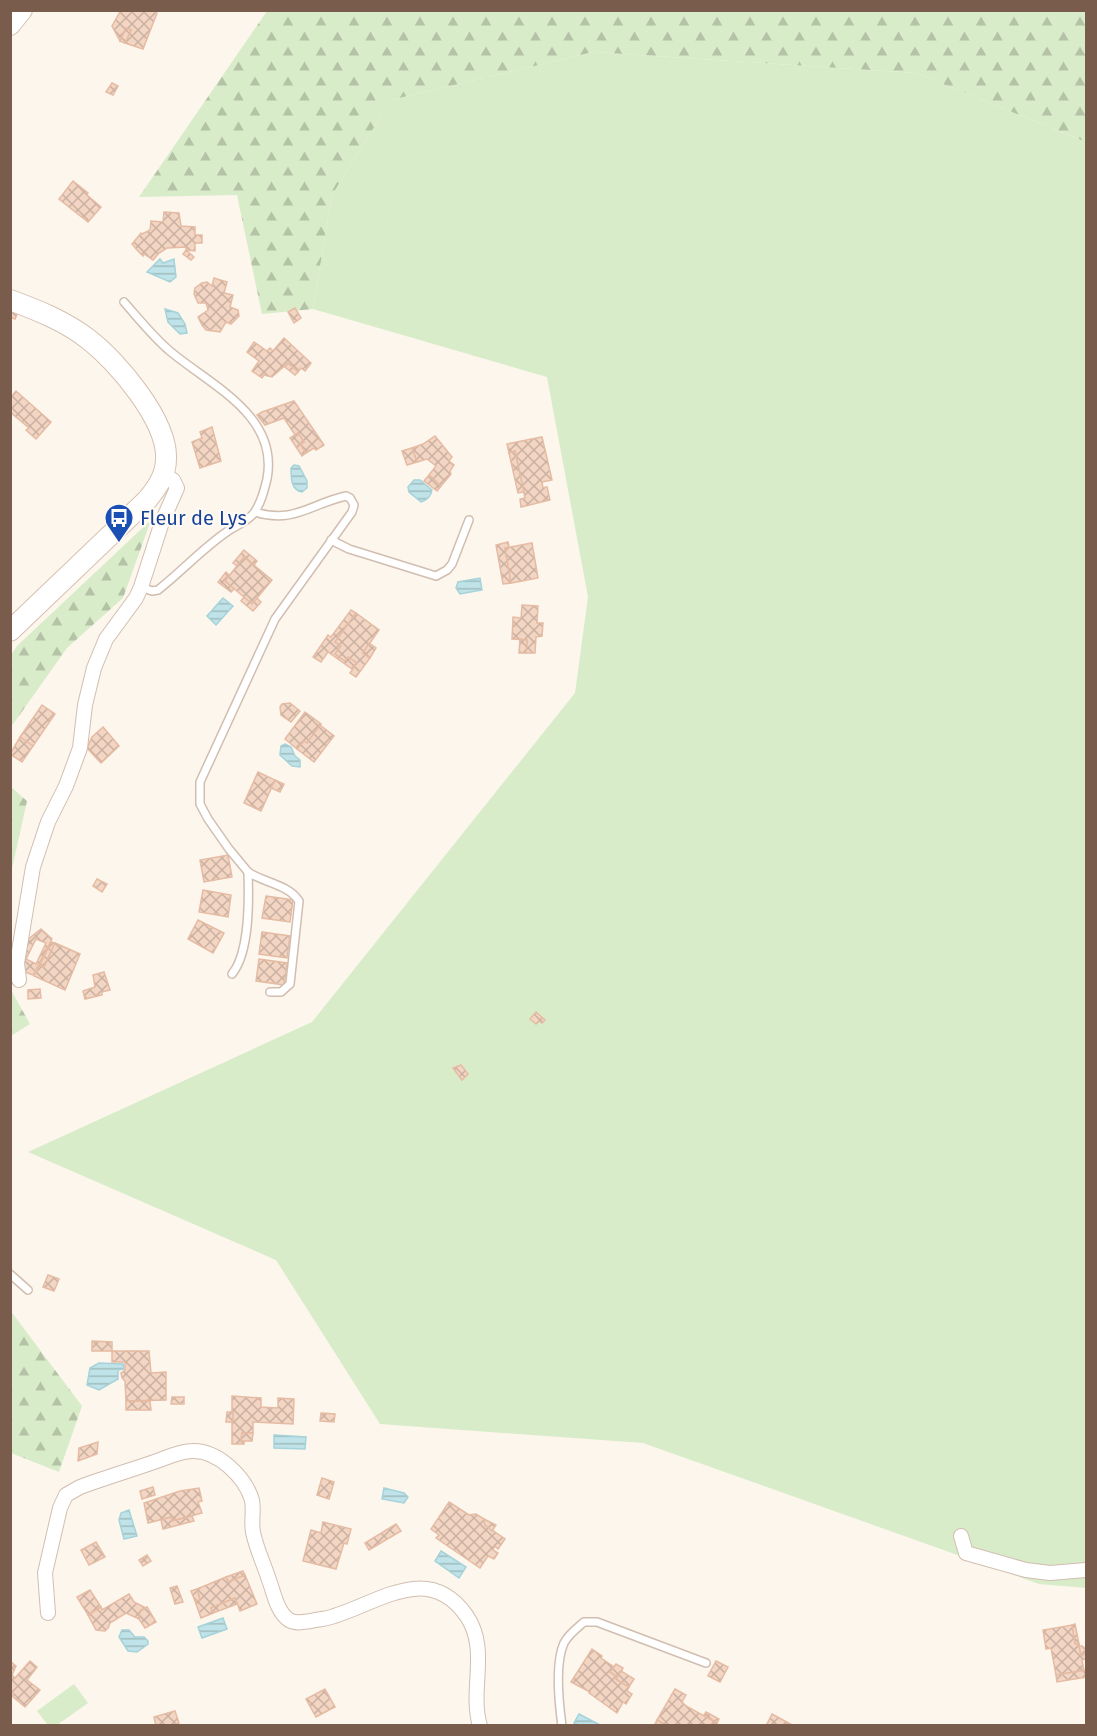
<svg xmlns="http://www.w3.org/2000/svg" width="1097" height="1736" viewBox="0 0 1097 1736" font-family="'Fira Sans',sans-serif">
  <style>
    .green { fill: #d8ecc9 }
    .forest { fill: url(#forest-firs) }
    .water { fill: url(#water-rules); stroke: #a5d3da; stroke-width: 1.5 }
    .building { fill: url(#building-cross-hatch); stroke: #e6bba3; stroke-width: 1.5; fill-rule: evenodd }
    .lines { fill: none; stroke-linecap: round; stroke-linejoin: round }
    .lane-casing { stroke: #d1beb0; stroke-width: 10 }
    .street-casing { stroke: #d1beb0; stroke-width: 16 }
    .secondary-casing { stroke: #d6c0b0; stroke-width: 22 }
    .lane { stroke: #fff; stroke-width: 7 }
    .street { stroke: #fff; stroke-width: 14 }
    .secondary { stroke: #fff; stroke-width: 20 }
    .labels { text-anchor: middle; stroke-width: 4.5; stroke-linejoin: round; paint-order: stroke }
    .transit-label { font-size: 20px; fill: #164399; stroke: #fffaf3; text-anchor: start }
  </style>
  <defs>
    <pattern id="forest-firs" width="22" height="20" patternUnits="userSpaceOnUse" patternTransform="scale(1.5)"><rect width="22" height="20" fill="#d8ecc9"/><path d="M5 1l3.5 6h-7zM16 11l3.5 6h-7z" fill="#b4c2a5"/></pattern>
    <pattern id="water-rules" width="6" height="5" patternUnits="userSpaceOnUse" patternTransform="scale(1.5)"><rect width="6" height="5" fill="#bfe3e8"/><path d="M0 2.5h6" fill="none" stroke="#a0bbbe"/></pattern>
    <pattern id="building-cross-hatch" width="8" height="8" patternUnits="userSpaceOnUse" patternTransform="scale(1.5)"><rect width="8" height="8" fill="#f3d5c3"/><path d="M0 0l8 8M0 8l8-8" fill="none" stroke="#cab0a1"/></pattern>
  </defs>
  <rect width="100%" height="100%" fill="#fdf6ec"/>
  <g class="green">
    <path d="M593 52 916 73 1086 142V1588L1039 1584 643 1443 380 1424 276 1260 28 1152 312 1022 575 693 588 597 547 377 313 309 332 195 391 100Z"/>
    <path d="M74 1684 88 1703 57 1725H48L37 1711Z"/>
  </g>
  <g class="forest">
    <path d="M267 11H1086V142L916 73 593 52 391 100 332 195 313 309 262 314 237 195 139 197Z"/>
    <path d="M151 520 123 598 67 648 11 727V655L17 646Z"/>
    <path d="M11 787 27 801 11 873Z"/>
    <path d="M10 988 30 1024 11 1036H10Z"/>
    <path d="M10 1310 82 1406 59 1472 11 1453Z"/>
  </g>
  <g class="water">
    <path d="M160 259 163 263 174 259 176 277 170 282 147 272Z"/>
    <path d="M165 309 178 313 185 324 187 333 180 334 168 322Z"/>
    <path d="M294 465 299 466 307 481V488L302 492C291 490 291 478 291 468Z"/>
    <path d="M414 480H420L432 490C431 497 427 500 421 502L409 492 408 487Z"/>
    <path d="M480 578 482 590 460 594 456 588 458 582Z"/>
    <path d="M223 598 233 606 216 625 207 616Z"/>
    <path d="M285 744 291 747 295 756 300 760V767L292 766 280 755 281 746Z"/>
    <path d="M99 1363 123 1364 124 1369 118 1370V1379L99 1390 87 1385 90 1368Z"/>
    <path d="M274 1435 306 1437 305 1449 274 1448Z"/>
    <path d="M384 1488 404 1493 408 1497 404 1503 382 1499Z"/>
    <path d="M129 1510 137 1536 124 1539 119 1520 121 1513Z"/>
    <path d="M441 1551 466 1567 459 1578 435 1561Z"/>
    <path d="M223 1618 227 1629 202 1638 198 1627Z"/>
    <path d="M122 1630H129L135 1637H144L148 1641V1644L137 1652 128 1651 119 1637Z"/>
    <path d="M579 1714 600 1725H578L574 1723Z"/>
  </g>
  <g class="building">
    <path d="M121 10H151L157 13 143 49 125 43 131 30 126 28 120 41 112 26Z"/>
    <path d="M126 28 131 30 125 43 120 41Z"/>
    <path d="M112 83 118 86 113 95 106 92Z"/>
    <path d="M73 181 88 193 87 195 101 207 88 222 59 199Z"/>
    <path d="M164 212 179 213 181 226 195 227V235H202V243H195V251L186 250V247L167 248 159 253 153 260 144 254 143 256 137 250 132 244 141 233 142 234 150 230 151 221 163 222Z"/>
    <path d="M186 250 194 257 191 260 183 254Z"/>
    <path d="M214 278 227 282 224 293 233 295 230 307 238 310 239 316 231 324 226 322 220 332 206 330 202 325 198 317 208 310 206 303H198L194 294 195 288 202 283 207 282 212 286Z"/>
    <path d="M295 308 301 318 294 323 288 312Z"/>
    <path d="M10 309 18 312 15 319 10 317Z"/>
    <path d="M284 338 311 363 305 371 301 368 298 372 288 363 272 377 264 375 262 378 252 371 259 361 247 352 254 342 267 351 270 348 273 351Z"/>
    <path d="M288 363 298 372 295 375 285 367Z"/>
    <path d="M16 391 51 422 36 439 26 430 29 428 10 412V398Z"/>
    <path d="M294 401 324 445 316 450 314 448 306 453 300 444 304 442 298 433 295 435 284 418 265 425 257 415 262 412Z"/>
    <path d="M212 427 221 461 200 468 192 442 202 438 200 432Z"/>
    <path d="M298 433 304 442 300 444 306 453 302 456 290 438Z"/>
    <path d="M435 436 452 457 449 461 454 465 450 471 451 474 441 486 429 475 436 466 427 459 417 462 412 448 423 444Z"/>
    <path d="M542 437 552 480 542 482 543 488 547 487 550 500 521 507 520 499 525 498 515 451 509 453 507 444Z"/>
    <path d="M412 448 417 462 407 465 402 451Z"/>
    <path d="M515 451 524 492 518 493 509 453Z"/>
    <path d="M429 475 441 486 437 491 424 481Z"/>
    <path d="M508 542 509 547 505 548 511 583 503 584 496 545Z"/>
    <path d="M532 543 538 578 511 583 505 548Z"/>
    <path d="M244 550 257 561 254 565 244 557 237 566 233 563Z"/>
    <path d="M244 557 272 580 252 604 225 581Z"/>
    <path d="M226 572 229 575 225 581 234 589 231 592 218 582Z"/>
    <path d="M244 597 252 604 257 598 261 602 253 611 241 601Z"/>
    <path d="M522 605 538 606 537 623H543L542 636 536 637 535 653H526L527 640 512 639 513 617 521 618Z"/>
    <path d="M351 610 356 613 335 642 341 646 335 654 345 661 348 657 357 663 352 669 328 652 321 662 313 657 328 635 331 637Z"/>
    <path d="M356 613 379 630 363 653 370 658 356 677 350 673 357 663 348 657 345 661 335 654 341 646 335 642Z"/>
    <path d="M520 639 527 640 526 653H519Z"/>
    <path d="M369 643 376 648 370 658 363 653Z"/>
    <path d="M290 703 300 711 291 722 281 715 280 707 282 704Z"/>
    <path d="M42 705 55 714 33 746 20 737Z"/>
    <path d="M305 712 321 724 307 743 304 741 297 749 285 739Z"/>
    <path d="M320 725 334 736 314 762 297 749 304 741 307 743Z"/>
    <path d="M103 727 119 746 101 763 87 748 92 737Z"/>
    <path d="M20 737 33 746 22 762 10 754Z"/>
    <path d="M258 772 275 780 261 811 244 803Z"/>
    <path d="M275 780 284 784 280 792 271 788Z"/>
    <path d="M228 855 232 877 204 882 200 860Z"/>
    <path d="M97 879 107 884 102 892 93 886Z"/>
    <path d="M203 890 231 895 228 917 199 912Z"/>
    <path d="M266 896 293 900 290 922 262 918Z"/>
    <path d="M198 920 224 933 213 953 188 939Z"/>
    <path d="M41 929 52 939 33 975 22 971 26 941ZM36 939 46 943 36 964 26 959Z"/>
    <path d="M262 932 290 936 287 958 259 954Z"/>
    <path d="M51 942 55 943 44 967 40 965Z"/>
    <path d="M55 943 80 954 65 990 34 976 40 965 44 967Z"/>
    <path d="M259 959 287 963 284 985 256 981Z"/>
    <path d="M104 972 110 990 102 992V995L85 999 83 991 95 987 93 975Z"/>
    <path d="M40 989 41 998 28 999V990Z"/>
    <path d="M536 1012 545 1020 542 1023 539 1021 536 1024 530 1019Z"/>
    <path d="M461 1065 468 1074 462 1080 453 1068Z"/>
    <path d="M48 1275 59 1279 54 1291 43 1287Z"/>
    <path d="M92 1341 112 1342V1351H92Z"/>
    <path d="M112 1351H149L151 1373 166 1372V1400L126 1401 125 1381 122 1378 121 1373 125 1370V1362H112Z"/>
    <path d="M232 1396 261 1398V1407L278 1408V1398L294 1399 293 1424 253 1422V1433H242L241 1441H244V1444H232Z"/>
    <path d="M172 1397H184V1404H171Z"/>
    <path d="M126 1401H150L151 1410H126Z"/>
    <path d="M227 1412H233V1422H226Z"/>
    <path d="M321 1413 335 1414 334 1422 320 1421Z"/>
    <path d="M242 1433H253L252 1441H241Z"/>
    <path d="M98 1442 97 1454 78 1461 79 1448Z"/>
    <path d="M322 1478 334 1482 329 1499 317 1495Z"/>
    <path d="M153 1487 155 1495 142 1499 140 1491Z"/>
    <path d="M199 1488 202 1501 198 1502 202 1513 172 1521 171 1517 148 1523 144 1503 180 1491Z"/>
    <path d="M449 1502 469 1515 476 1514 484 1519 485 1525 505 1539 498 1549 495 1546 493 1550 498 1553 494 1559 488 1556 480 1568 436 1538 439 1535 431 1529Z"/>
    <path d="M192 1516 194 1521 163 1529 161 1520 171 1517 172 1521Z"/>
    <path d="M484 1519 496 1525 492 1531 485 1525Z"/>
    <path d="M323 1522 351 1529 347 1544 344 1543 336 1569 303 1561 311 1530 321 1533Z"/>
    <path d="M396 1524 401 1531 369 1550 365 1543Z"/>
    <path d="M96 1542 105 1557 89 1565 81 1550Z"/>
    <path d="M147 1555 151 1561 143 1566 139 1560Z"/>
    <path d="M243 1571 245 1575 228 1582 226 1577Z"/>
    <path d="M245 1575 257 1604 240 1611 235 1598 211 1608 213 1613 201 1618 195 1601 200 1600 197 1589 226 1577 228 1582Z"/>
    <path d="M177 1586 183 1602 175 1604 170 1588Z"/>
    <path d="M197 1589 200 1600 195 1601 191 1591Z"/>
    <path d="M90 1590 101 1607 88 1615 77 1597Z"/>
    <path d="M129 1594 134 1602 146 1608 140 1611 139 1619 126 1613 110 1623 108 1628 105 1631 96 1630 88 1615 101 1607 102 1610Z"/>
    <path d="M235 1598 237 1604 213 1613 211 1608Z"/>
    <path d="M147 1607 156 1622 145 1628 139 1619 140 1611Z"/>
    <path d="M1075 1624 1079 1644H1075L1072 1625Z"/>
    <path d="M1072 1625 1075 1644H1079L1081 1655 1086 1654V1659L1082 1660 1084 1671 1056 1675 1051 1648 1046 1649 1043 1630Z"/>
    <path d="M1079 1646H1082L1086 1649V1654L1081 1655Z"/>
    <path d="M592 1649 602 1656 601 1658 614 1667 610 1672 618 1677 616 1679 629 1687 627 1691 632 1694 626 1704 623 1702 617 1713 589 1693 590 1692 571 1682Z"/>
    <path d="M10 1661 16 1666 12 1675 15 1678 30 1661 37 1667 27 1680 40 1690 25 1707 12 1696 14 1694 10 1691Z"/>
    <path d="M716 1661 728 1667 720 1682 708 1676Z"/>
    <path d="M616 1664 623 1668 618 1677 610 1672Z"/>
    <path d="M1086 1670V1677L1057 1682 1056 1675Z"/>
    <path d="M621 1671 634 1679 629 1687 616 1679Z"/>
    <path d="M325 1689 335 1707 316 1717 306 1699Z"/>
    <path d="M675 1689 686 1695 682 1702 686 1706 717 1723 716 1726H667L657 1720Z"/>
    <path d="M175 1711 179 1723 169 1726H156L154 1717Z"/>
    <path d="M706 1712 719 1719 717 1723 704 1715Z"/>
    <path d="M772 1714 794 1726H766Z"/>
    <path d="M657 1720 667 1726 655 1724Z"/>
  </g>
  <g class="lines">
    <g class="lane-casing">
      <g id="lane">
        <path d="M124 302C139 319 154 338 171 352 212 386 279 416 267 479 264 491 261 503 254 513 247 522 237 525 228 531 204 547 181 572 158 590L152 591 141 587"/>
        <path d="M331 540 349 549 436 576 447 570 452 564 469 520"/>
        <path d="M248 872C264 883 288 884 299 901L290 984 281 992H270"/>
        <path d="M232 974C250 952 249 900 248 872L229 849 208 819 200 804V782L275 619 352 512 354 505 350 498 346 496C310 504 294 524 255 512"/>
        <path d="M10 1274 28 1290"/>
        <path d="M562 1726C559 1704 555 1663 564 1643 568 1635 577 1628 584 1622H597L706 1663"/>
      </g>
    </g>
    <g class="street-casing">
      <g id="street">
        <path d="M19 980 17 963 33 867 48 822 66 786 80 748 85 705 94 668 106 639 136 598 141 587 162 522 177 488 173 480 163 474"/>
        <path d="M961 1536 966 1553 1026 1570 1050 1573 1086 1570"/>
        <path d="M48 1613 45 1573 60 1508 66 1495 80 1487C105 1478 131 1470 157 1461 168 1457 181 1451 192 1451 218 1450 245 1477 252 1500 254 1511 251 1522 253 1532 256 1548 264 1564 269 1580 274 1593 277 1612 289 1620 296 1624 304 1622 311 1621 319 1619 327 1619 334 1616 378 1603 428 1562 466 1615 490 1649 469 1689 480 1726"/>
      </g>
    </g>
    <g class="secondary-casing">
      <g id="secondary">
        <path d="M10 25 22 10"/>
        <path d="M10 300C37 310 65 321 88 339 117 361 168 421 166 459 166 475 157 488 147 500L10 631"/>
      </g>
    </g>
    <use href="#lane" class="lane"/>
    <use href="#street" class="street"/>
    <use href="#secondary" class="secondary"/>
  </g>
  <defs>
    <g id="bus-pin" transform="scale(1.5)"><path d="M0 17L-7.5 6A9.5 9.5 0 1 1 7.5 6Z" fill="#1a4fb4" stroke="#fffaf3"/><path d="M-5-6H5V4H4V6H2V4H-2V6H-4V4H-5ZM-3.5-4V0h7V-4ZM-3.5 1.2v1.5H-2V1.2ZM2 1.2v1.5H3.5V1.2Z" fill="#fff"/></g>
  </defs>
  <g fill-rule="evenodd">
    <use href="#bus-pin" x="119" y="518"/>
  </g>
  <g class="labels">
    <g class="transit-label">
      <text x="140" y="525">Fleur de Lys</text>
    </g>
  </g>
  <rect width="1097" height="1736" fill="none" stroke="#7a5c4d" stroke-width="24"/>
</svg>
